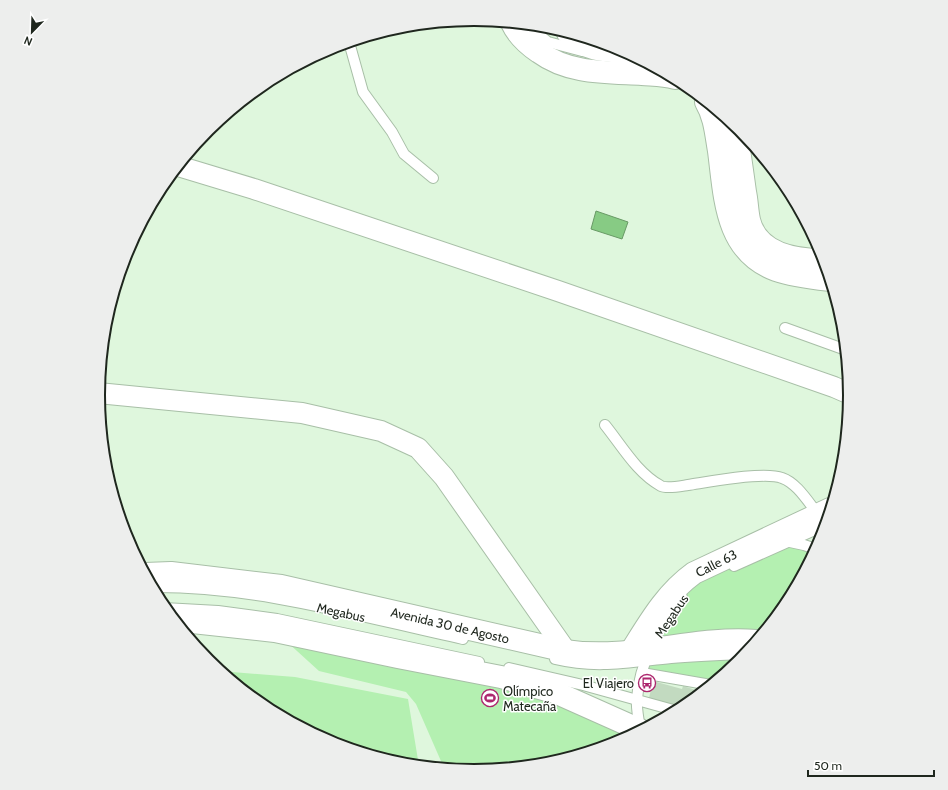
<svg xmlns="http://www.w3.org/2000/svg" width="948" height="790" viewBox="0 0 948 790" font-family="Cabin,sans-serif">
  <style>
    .green { fill: #b4f0b1 }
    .water { fill: #87cb84; stroke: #689a65 }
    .building { fill: #c2dac0 }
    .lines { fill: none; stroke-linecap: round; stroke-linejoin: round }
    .service-casing { stroke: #a8bfa7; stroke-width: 12 }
    .minor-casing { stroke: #a8bfa7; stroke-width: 22 }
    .tertiary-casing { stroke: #a8bfa7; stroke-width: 24 }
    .primary-casing { stroke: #a8bfa7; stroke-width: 24 }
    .service { stroke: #fff; stroke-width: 10 }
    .minor { stroke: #fff; stroke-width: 20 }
    .tertiary { stroke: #fff; stroke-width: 22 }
    .primary { stroke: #fff; stroke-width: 22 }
    .labels { text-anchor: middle; stroke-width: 3; stroke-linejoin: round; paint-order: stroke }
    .street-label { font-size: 13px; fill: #1f271e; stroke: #fff }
    .poi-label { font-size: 13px; fill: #1f271e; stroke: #fff; text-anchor: end }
    .rim { fill: none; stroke: #1f271e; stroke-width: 2 }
  </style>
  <rect width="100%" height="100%" fill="#dff7dd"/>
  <g class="green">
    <path d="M790 542 816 549 787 604 756 641 649 649 688 591 701 581Z"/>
    <path d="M275 631 501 677 640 730C581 762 510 775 444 768L416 704 406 692 319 671Z"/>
    <path d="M745 654 740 661 711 685 642 673 645 661Z"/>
    <path d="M220 671 295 677 408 699 419 766C367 760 309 736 265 708 249 697 235 683 220 671Z"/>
  </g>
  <path class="water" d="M596 211 628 222 622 239 591 229Z"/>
  <path class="building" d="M653 681 682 689 683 686 702 692 683 708 649 698Z"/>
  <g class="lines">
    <g class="service-casing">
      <g id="service">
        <path d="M526 24 548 42 582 51"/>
        <path d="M349 42 363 92 392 132 404 154 433 178"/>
        <path d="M619 58 651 66"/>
        <path d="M785 328 846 350"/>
        <path d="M605 425C622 446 637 473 661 486 667 489 681 486 688 485 708 482 764 471 782 478 797 483 808 502 818 514"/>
        <path d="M790 542 804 545 816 549"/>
        <path d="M734 566 826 525"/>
        <path d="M152 587C258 586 361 617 463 639"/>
        <path d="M164 608 218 611 277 619 479 662"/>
        <path d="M555 659C597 669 630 662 671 658 696 656 721 655 745 654"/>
        <path d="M509 668 583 685 677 711"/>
        <path d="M642 673 711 685"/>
        <path d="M640 730C639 720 636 709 637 699 639 665 660 622 682 597"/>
      </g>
    </g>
    <g class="minor-casing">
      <g id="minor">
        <path d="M178 166 254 189 558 291 834 387 850 394"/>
        <path d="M98 393 302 413 381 431 418 448 444 477 566 651"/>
      </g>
    </g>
    <g class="tertiary-casing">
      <g id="tertiary">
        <path d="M512 23C518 36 527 44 539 52 569 74 606 72 642 74 653 75 664 75 675 78"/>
        <path d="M568 33C583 50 605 51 627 52"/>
        <path d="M706 102C715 117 716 134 719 151 725 197 725 251 776 270 793 276 812 278 830 280"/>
        <path d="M735 125C739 148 742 170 745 192 747 201 747 211 749 220 757 254 795 260 824 260"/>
        <path d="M630 653C649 623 665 594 694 573L830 509"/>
      </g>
    </g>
    <g class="primary-casing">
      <g id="primary">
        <path d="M145 574 171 573 281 586 566 651C630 661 692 636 756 641"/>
        <path d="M174 620 275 631 398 657 501 677 557 693 640 730"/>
      </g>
    </g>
    <use href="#service" class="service"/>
    <use href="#minor" class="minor"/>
    <use href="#tertiary" class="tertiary"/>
    <use href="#primary" class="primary"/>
  </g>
  <defs>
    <g id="bus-ring" transform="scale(0.9)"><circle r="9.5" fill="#fff" stroke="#ad276e" stroke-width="1.5"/><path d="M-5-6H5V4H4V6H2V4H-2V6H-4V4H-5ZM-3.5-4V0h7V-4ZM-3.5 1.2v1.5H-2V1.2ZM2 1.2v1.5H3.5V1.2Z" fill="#ad276e"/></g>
    <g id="stadium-ring" transform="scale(0.9)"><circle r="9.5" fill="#fff" stroke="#ad276e" stroke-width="1.5"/><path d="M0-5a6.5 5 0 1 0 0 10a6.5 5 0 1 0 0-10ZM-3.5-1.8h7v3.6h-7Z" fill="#ad276e"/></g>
  </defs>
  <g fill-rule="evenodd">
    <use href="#bus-ring" x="647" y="683"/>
    <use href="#stadium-ring" x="490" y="698"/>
  </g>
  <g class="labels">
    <g class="street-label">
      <text transform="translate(716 563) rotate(-27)" y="5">Calle 63</text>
      <text transform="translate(341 612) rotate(12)" y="5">Megabus</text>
      <text transform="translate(671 616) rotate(-56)" y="5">Megabus</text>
      <text transform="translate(450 625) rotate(13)" y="5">Avenida 30 de Agosto</text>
    </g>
    <g class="poi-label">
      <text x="634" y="688">El Viajero</text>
      <text x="503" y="696" text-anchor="start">Olímpico<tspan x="503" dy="15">Matecaña</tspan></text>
    </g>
  </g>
  <path d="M0 0H948V790H0ZM105 395a369 369 0 1 1 738 0a369 369 0 1 1-738 0Z" fill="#edeeed" fill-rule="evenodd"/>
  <path class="rim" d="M105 395a369 369 0 1 1 738 0a369 369 0 1 1-738 0Z"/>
  <g transform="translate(32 32) rotate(203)" stroke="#ffffff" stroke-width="3" paint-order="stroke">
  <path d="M0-3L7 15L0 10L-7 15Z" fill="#1f271e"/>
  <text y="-6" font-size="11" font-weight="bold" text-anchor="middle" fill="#1f271e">N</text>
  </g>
  <path d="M808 770v6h126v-6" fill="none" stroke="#1f271e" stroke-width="2"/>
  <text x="814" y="770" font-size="12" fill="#1f271e" stroke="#ffffff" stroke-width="3" paint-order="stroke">50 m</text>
</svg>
